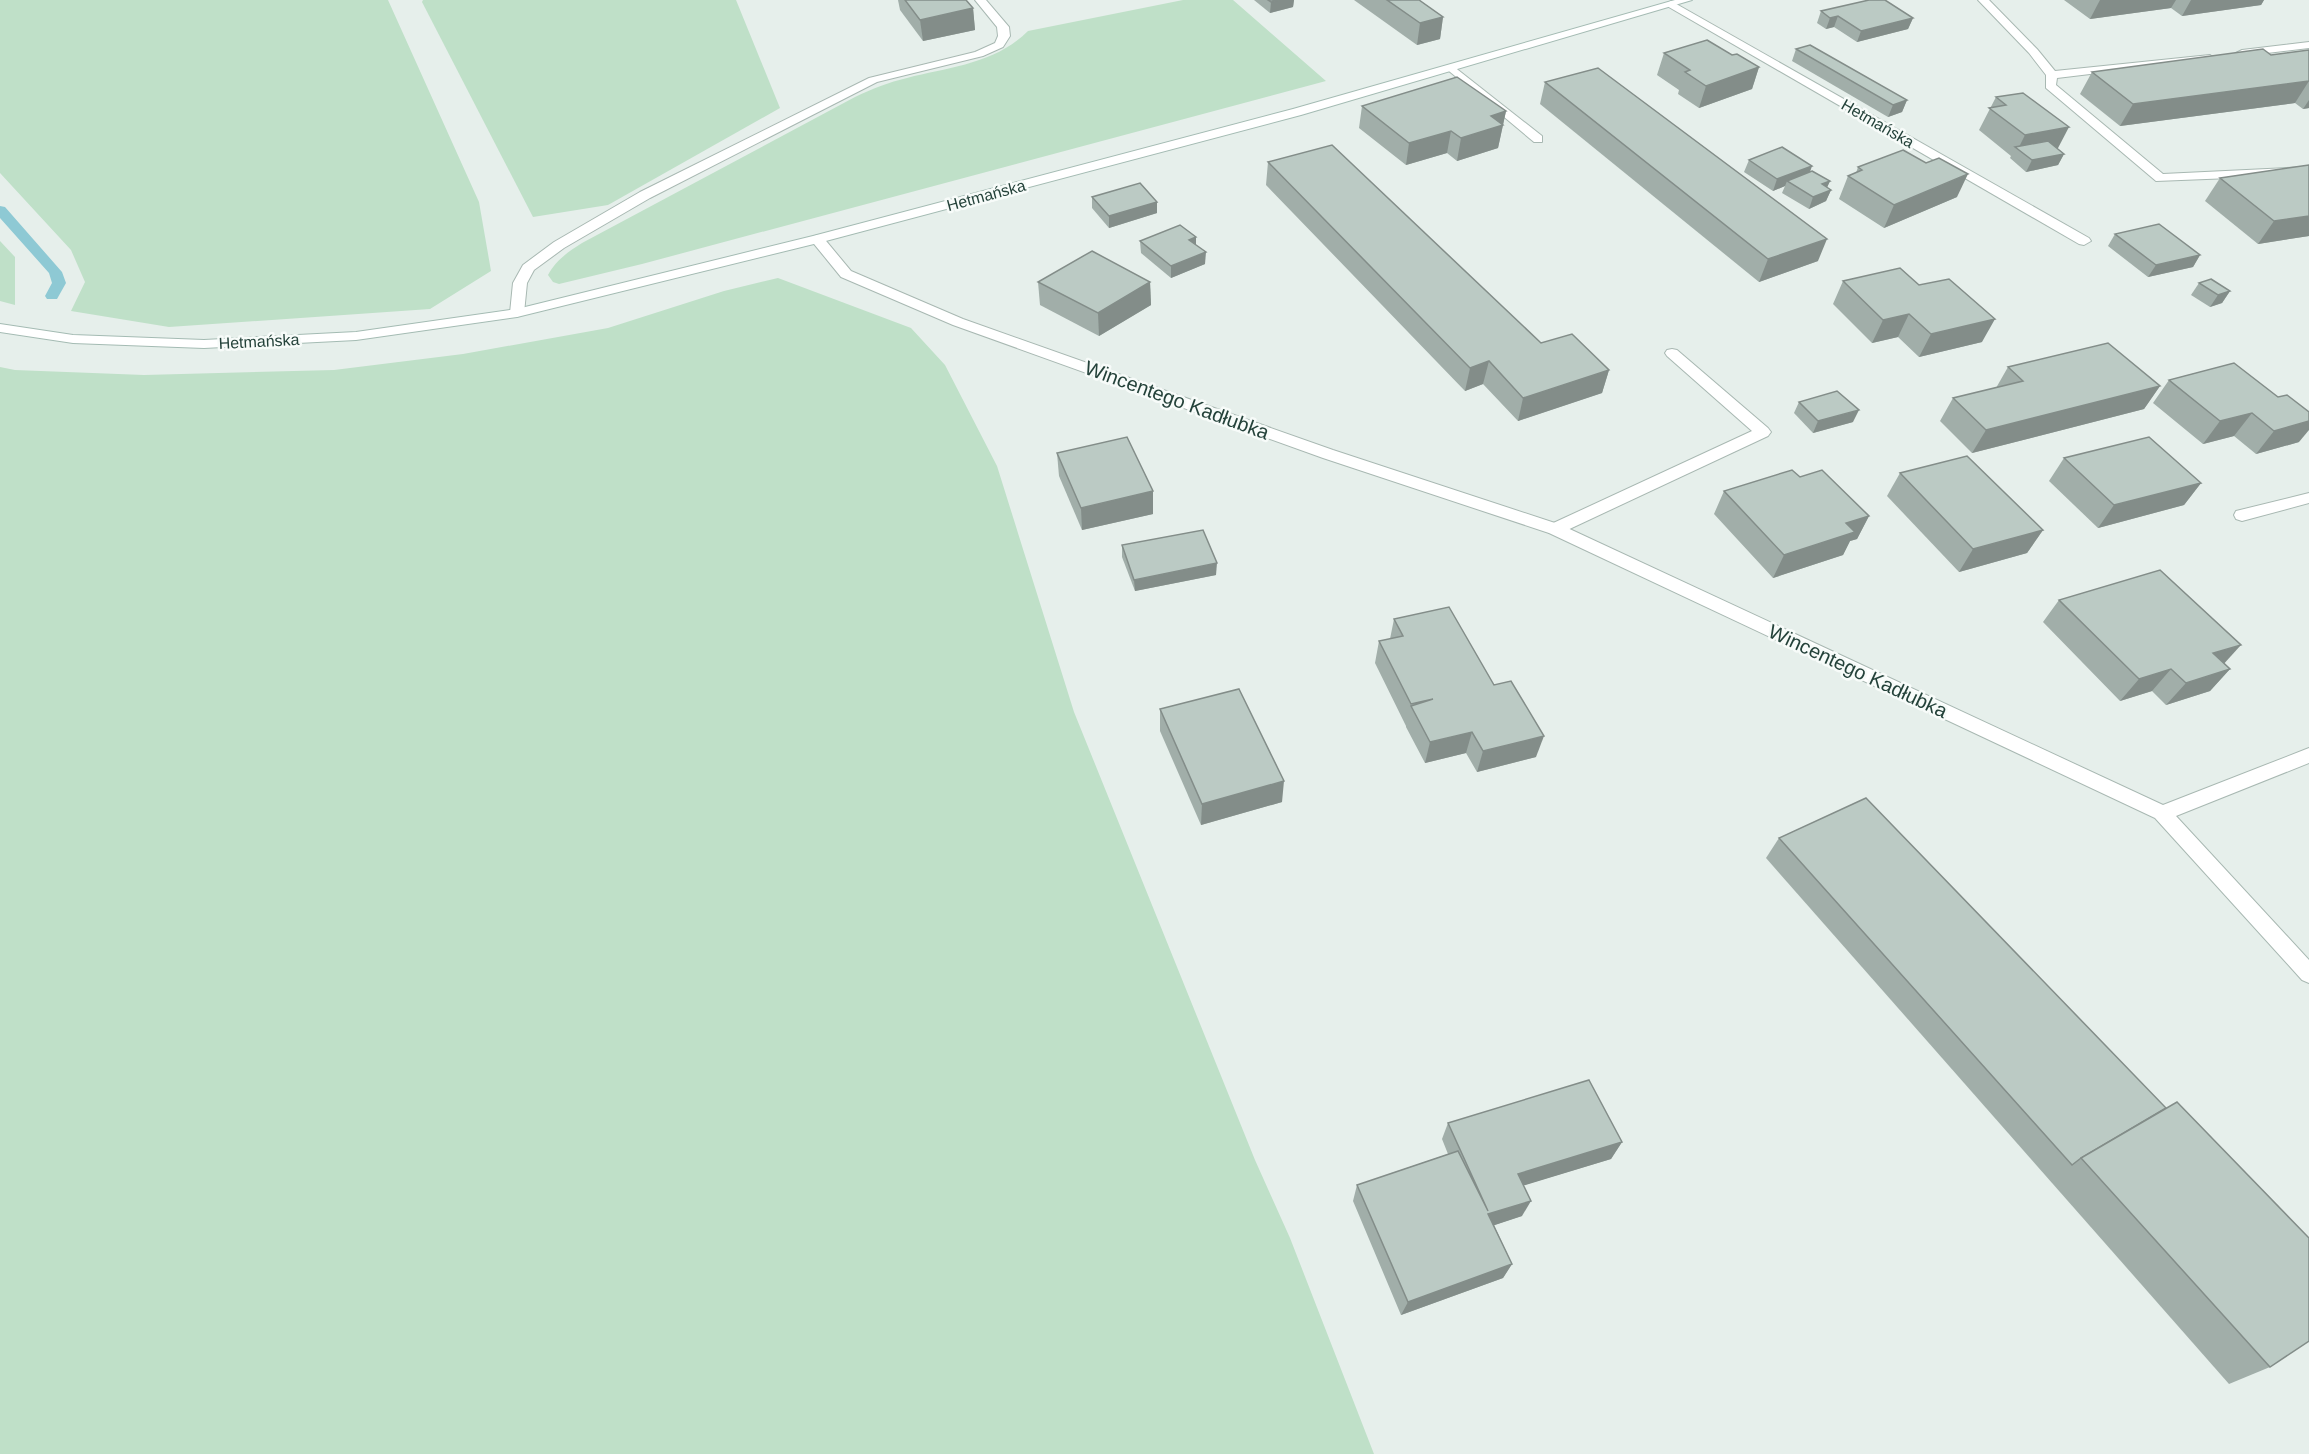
<svg xmlns="http://www.w3.org/2000/svg" width="2309" height="1454" viewBox="0 0 2309 1454" font-family="Helvetica,sans-serif">
  <style>
    .green { fill: #bfe0c8 }
    .lines { fill: none; stroke-linecap: round; stroke-linejoin: round }
    .stream { fill: #8ec9d4; fill-rule: evenodd }
    .lane-casing { stroke: #a8b8b2; stroke-width: 2 }
    .street-casing { stroke: #a8b8b2; stroke-width: 2 }
    .secondary-casing { stroke: #a4bbb3; stroke-width: 2 }
    .lane { fill: #fff; fill-rule: evenodd }
    .street { fill: #fff; fill-rule: evenodd }
    .secondary { fill: #fff; fill-rule: evenodd }
    .wall { fill: #a1aea9 }
    .shaded-wall { fill: #838d89 }
    .building { fill: #bbcac4; stroke: #838d89; stroke-width: 1.5 }
    .labels { text-anchor: middle; stroke-width: 5; stroke-linejoin: round; paint-order: stroke }
    .far-street-label { font-size: 16px; fill: #24423a; stroke: #f7fbf9 }
    .street-label { font-size: 20px; fill: #24423a; stroke: #f7fbf9 }
  </style>
  <rect width="100%" height="100%" fill="#e6efeb"/>
  <g class="green">
    <path d="M0 0H388L479 202 491 271 430 309 169 327 71 311 85 282 71 250 0 173Z"/>
    <path d="M423 0H736L780 108 608 205 533 217 422 2Z"/>
    <path d="M1183 0H1233L1326 81 642 264 559 284 553 282 548 275C556 260 568 252 582 243L855 97C872 89 889 82 907 78 950 67 995 64 1028 31Z"/>
    <path d="M0 241 15 257V305L0 301Z"/>
    <path d="M778 278 911 328 945 365 997 466 1074 712 1255 1160 1290 1238 1374 1454H0V367L15 370 144 375 334 370 463 354 608 328 724 291Z"/>
  </g>
  <g class="lines">
    <path class="stream" d="M0 206 5 207 62 272 66 283 57 299H47L45 296 52 283 49 273 0 218Z"/>
    <g class="lane-casing">
      <g id="lane">
        <path d="M1453 66 1542 136V142H1534L1449 71V67Z"/>
        <path d="M1672 349 1677 350 1768 428 1771 432 1768 436 1561 533H1549L1547 529 1549 525 1752 431 1667 356 1665 353 1667 350Z"/>
      </g>
    </g>
    <g class="street-casing">
      <g id="street">
        <path d="M975 0H986L1009 27 1010 36 1003 47 983 56 877 82 650 198 564 248 534 270 527 283 524 313 517 317 510 313 513 283 523 265 554 242 640 192 869 78 975 52 995 43 998 36 997 27Z"/>
        <path d="M1978 0H1989L2037 49 2055 71 2210 55 2212 57 2206 60 2057 78 2056 85 2163 174 2309 167V175L2156 181 2046 88V75L2029 53Z"/>
        <path d="M1671 1 2089 238 2091 241 2084 245 2079 244 1667 6 1666 4Z"/>
        <path d="M2309 42V48L2242 56 2236 53 2242 50Z"/>
        <path d="M817 235 822 236 851 271 963 319 1333 450 1561 525 2163 805 2309 748V763L2176 816 2309 960V983L2302 980 2155 818 1549 533 1323 458 953 325 841 277 810 239Z"/>
        <path d="M2309 493V503L2242 521 2236 519 2234 515 2236 511Z"/>
      </g>
    </g>
    <g class="secondary-casing">
      <path id="secondary" d="M1675 0H1692L1301 115 822 242 517 317 356 340 204 348 73 343 0 332V324L73 335 204 340 356 332 517 309 813 236 1293 109Z"/>
    </g>
    <use href="#lane" class="lane"/>
    <use href="#street" class="street"/>
    <use href="#secondary" class="secondary"/>
  </g>
  <g class="wall">
    <path d="M898 0H966L973 8 975 30 923 41 900 10Z"/>
    <path d="M1254 0H1294L1293 7 1270 13Z"/>
    <path d="M1354 0H1419L1443 17 1440 39 1417 45Z"/>
    <path d="M2064 0H2264L2261 5 2182 16 2171 8 2090 19Z"/>
    <path d="M1821 11 1913 18 1908 29 1857 42 1834 27 1826 29 1817 23Z"/>
    <path d="M1796 49 1907 100 1902 112 1888 117 1792 61Z"/>
    <path d="M2309 50V108L2303 109 2295 103 2120 126 2080 94 2092 72 2271 55Z"/>
    <path d="M1664 53 1732 55 1759 67 1752 89 1699 108 1678 94 1679 90 1657 75Z"/>
    <path d="M1545 82 1818 261 1759 282 1540 104Z"/>
    <path d="M2023 93 2058 149 2064 154 2058 165 2026 172 2010 158 2011 156 1979 130 1996 97Z"/>
    <path d="M1362 106 1506 111 1498 148 1457 161 1447 153 1406 165 1359 128Z"/>
    <path d="M1749 160 1810 171 1830 181 1827 187 1831 190 1826 201 1809 209 1782 193 1785 186 1773 191 1744 172Z"/>
    <path d="M1268 162 1541 343 1609 370 1602 393 1518 421 1483 384 1465 391 1266 185Z"/>
    <path d="M2309 165V236L2258 244 2205 201 2220 178Z"/>
    <path d="M1858 167 1957 197 1884 228 1839 199 1848 176 1856 173Z"/>
    <path d="M1092 197 1157 202V213L1109 228 1092 208Z"/>
    <path d="M2115 234 2200 255 2193 267 2148 277 2108 246Z"/>
    <path d="M1140 241 1205 264 1171 278 1141 253Z"/>
    <path d="M1843 281 1982 342 1919 357 1898 337 1872 343 1833 304Z"/>
    <path d="M1038 282H1150L1151 305 1099 336 1040 305Z"/>
    <path d="M2199 283 2230 291 2222 303 2210 307 2191 295Z"/>
    <path d="M2234 363 2299 442 2256 454 2234 436 2203 444 2153 403 2169 380Z"/>
    <path d="M2008 367 2160 386 2144 409 1972 453 1940 421 1953 398 1996 388Z"/>
    <path d="M1799 402 1853 422 1813 433 1794 413Z"/>
    <path d="M1057 453 1153 491V514L1082 530 1059 476Z"/>
    <path d="M2064 458 2201 483 2184 505 2098 528 2049 481Z"/>
    <path d="M1900 473 2043 530 2027 553 1959 572 1887 496Z"/>
    <path d="M1800 477 1869 516 1857 539 1850 541 1843 555 1773 578 1714 514 1724 491Z"/>
    <path d="M1122 545 1216 575 1135 591 1122 557Z"/>
    <path d="M2059 600 2224 663 2230 669 2210 691 2166 705 2152 691 2120 701 2043 622Z"/>
    <path d="M1394 619 1494 685 1536 757 1477 772 1466 753 1425 763 1406 727V726L1375 663 1379 641 1390 639Z"/>
    <path d="M1160 709 1282 802 1201 825 1160 731Z"/>
    <path d="M1866 798 2270 1367 2229 1384 1766 858 1779 838Z"/>
    <path d="M1448 1123 1622 1142 1611 1159 1524 1185 1522 1216 1494 1225 1512 1264 1503 1278 1401 1315 1353 1201 1357 1185 1448 1154 1442 1139Z"/>
  </g>
  <g class="shaded-wall">
    <path d="M1279 0H1294L1293 7 1270 13 1271 2Z"/>
    <path d="M2100 0H2176L2171 8 2090 19Z"/>
    <path d="M2191 0H2264L2261 5 2182 16Z"/>
    <path d="M973 8 975 30 923 41 920 20Z"/>
    <path d="M1838 16 1834 27 1826 29 1830 18Z"/>
    <path d="M1443 17 1440 39 1417 45 1420 23Z"/>
    <path d="M1913 18 1908 29 1857 42 1861 31Z"/>
    <path d="M1759 67 1752 89 1699 108 1706 86Z"/>
    <path d="M2309 81 2295 103 2120 126 2133 104Z"/>
    <path d="M1907 100 1902 112 1888 117 1893 105Z"/>
    <path d="M2309 100V108L2303 109Z"/>
    <path d="M1506 111 1498 148 1457 161 1461 138 1491 116Z"/>
    <path d="M2069 127 2057 150 2018 149 2025 135Z"/>
    <path d="M1451 131 1447 153 1406 165 1409 143Z"/>
    <path d="M2064 154 2058 165 2026 172 2032 160Z"/>
    <path d="M1812 166 1808 178 1787 181 1785 186 1773 191 1777 179Z"/>
    <path d="M1968 174 1957 197 1884 228 1894 205Z"/>
    <path d="M1830 181 1825 192 1831 190 1826 201 1809 209 1813 197 1822 184Z"/>
    <path d="M1157 202V213L1109 228V216Z"/>
    <path d="M2309 216V236L2258 244 2274 221Z"/>
    <path d="M1196 237V249L1189 240Z"/>
    <path d="M1827 239 1818 261 1759 282 1768 259Z"/>
    <path d="M1206 252 1205 264 1171 278V266Z"/>
    <path d="M2200 255 2193 267 2148 277 2156 265Z"/>
    <path d="M1150 282 1151 305 1099 336 1098 313Z"/>
    <path d="M2230 291 2222 303 2210 307 2218 295Z"/>
    <path d="M1909 314 1898 337 1872 343 1883 320Z"/>
    <path d="M1995 319 1982 342 1919 357 1931 334Z"/>
    <path d="M1489 361 1483 384 1465 391 1470 368Z"/>
    <path d="M1609 370 1602 393 1518 421 1523 398Z"/>
    <path d="M2160 386 2144 409 1972 453 1986 430Z"/>
    <path d="M1859 410 1853 422 1813 433 1818 421Z"/>
    <path d="M2252 413 2234 436 2203 444 2220 421Z"/>
    <path d="M2309 421V430L2299 442 2256 454 2274 431Z"/>
    <path d="M2201 483 2184 505 2098 528 2114 505Z"/>
    <path d="M1153 491V514L1082 530 1081 508Z"/>
    <path d="M1869 516 1857 539 1850 541 1843 555 1773 578 1784 555 1846 523Z"/>
    <path d="M2043 530 2027 553 1959 572 1973 549Z"/>
    <path d="M1217 563 1216 575 1135 591 1134 580Z"/>
    <path d="M2241 645 2221 667 2213 653Z"/>
    <path d="M2171 669 2152 691 2120 701 2139 679Z"/>
    <path d="M2230 669 2210 691 2166 705 2186 683Z"/>
    <path d="M1472 732 1466 753 1425 763 1430 742Z"/>
    <path d="M1544 736 1536 757 1477 772 1483 751Z"/>
    <path d="M1284 781 1282 802 1201 825 1202 804Z"/>
    <path d="M1622 1142 1611 1159 1509 1190 1518 1174Z"/>
    <path d="M1531 1201 1522 1216 1480 1230 1488 1214Z"/>
    <path d="M1512 1264 1503 1278 1401 1315 1408 1302Z"/>
  </g>
  <g class="building">
    <path d="M905 0H966L973 8 920 20Z"/>
    <path d="M1268 0H1279L1271 2Z"/>
    <path d="M1387 0H1419L1443 17 1420 23Z"/>
    <path d="M1869 0H1885L1913 18 1861 31 1838 16 1830 18 1821 11Z"/>
    <path d="M1707 40 1732 55 1737 54 1759 67 1706 86 1685 72 1690 70 1664 53Z"/>
    <path d="M1810 45 1907 100 1893 105 1796 49Z"/>
    <path d="M2263 49 2271 55 2309 50V81L2133 104 2092 72Z"/>
    <path d="M1598 68 1827 239 1768 259 1545 82Z"/>
    <path d="M1457 77 1506 111 1491 116 1503 125 1461 138 1451 131 1409 143 1362 106Z"/>
    <path d="M2023 93 2069 127 2025 135 1989 108 2006 105 1996 97Z"/>
    <path d="M2048 141 2064 154 2032 160 2015 147Z"/>
    <path d="M1332 145 1541 343 1572 334 1609 370 1523 398 1489 361 1470 368 1268 162Z"/>
    <path d="M1782 147 1812 166 1777 179 1749 160Z"/>
    <path d="M1903 150 1926 163 1939 158 1968 174 1894 205 1848 176 1862 170 1858 167Z"/>
    <path d="M2309 165V216L2274 221 2220 178Z"/>
    <path d="M1812 171 1830 181 1822 184 1831 190 1813 197 1787 181Z"/>
    <path d="M1140 183 1157 202 1109 216 1092 197Z"/>
    <path d="M2159 224 2200 255 2156 265 2115 234Z"/>
    <path d="M1180 225 1196 237 1189 240 1206 252 1171 266 1140 241Z"/>
    <path d="M1092 251 1150 282 1098 313 1038 282Z"/>
    <path d="M1900 268 1919 285 1949 279 1995 319 1931 334 1909 314 1883 320 1843 281Z"/>
    <path d="M2211 279 2230 291 2218 295 2199 283Z"/>
    <path d="M2108 343 2160 386 1986 430 1953 398 2023 381 2008 367Z"/>
    <path d="M2234 363 2278 397 2287 395 2309 412V421L2274 431 2252 413 2220 421 2169 380Z"/>
    <path d="M1837 391 1859 410 1818 421 1799 402Z"/>
    <path d="M1127 437 1153 491 1081 508 1057 453Z"/>
    <path d="M2149 437 2201 483 2114 505 2064 458Z"/>
    <path d="M1967 456 2043 530 1973 549 1900 473Z"/>
    <path d="M1792 470 1800 477 1822 470 1869 516 1846 523 1855 532 1784 555 1724 491Z"/>
    <path d="M1203 530 1217 563 1134 580 1122 545Z"/>
    <path d="M2160 570 2241 645 2213 653 2230 669 2186 683 2171 669 2139 679 2059 600Z"/>
    <path d="M1449 607 1494 685 1511 681 1544 736 1483 751 1472 732 1430 742 1411 706 1433 699 1411 704 1379 641 1403 636 1394 619Z"/>
    <path d="M1239 689 1284 781 1202 804 1160 709Z"/>
    <path d="M1866 798 2166 1108 2081 1158 2072 1165 1779 838Z"/>
    <path d="M1589 1080 1622 1142 1518 1174 1531 1201 1488 1214 1512 1264 1408 1302 1357 1185 1458 1151 1488 1211 1448 1123Z"/>
    <path d="M2177 1102 2309 1238V1341L2270 1367 2081 1158Z"/>
  </g>
  <g class="labels">
    <g class="far-street-label">
      <text transform="translate(1878 123) rotate(30)" y="6">Hetmańska</text>
      <text transform="translate(986 195) rotate(-15)" y="6">Hetmańska</text>
      <text transform="translate(259 341) rotate(-3)" y="6">Hetmańska</text>
    </g>
    <g class="street-label">
      <text transform="translate(1177 400) rotate(20)" y="7">Wincentego Kadłubka</text>
      <text transform="translate(1858 671) rotate(25)" y="7">Wincentego Kadłubka</text>
    </g>
  </g>
</svg>
